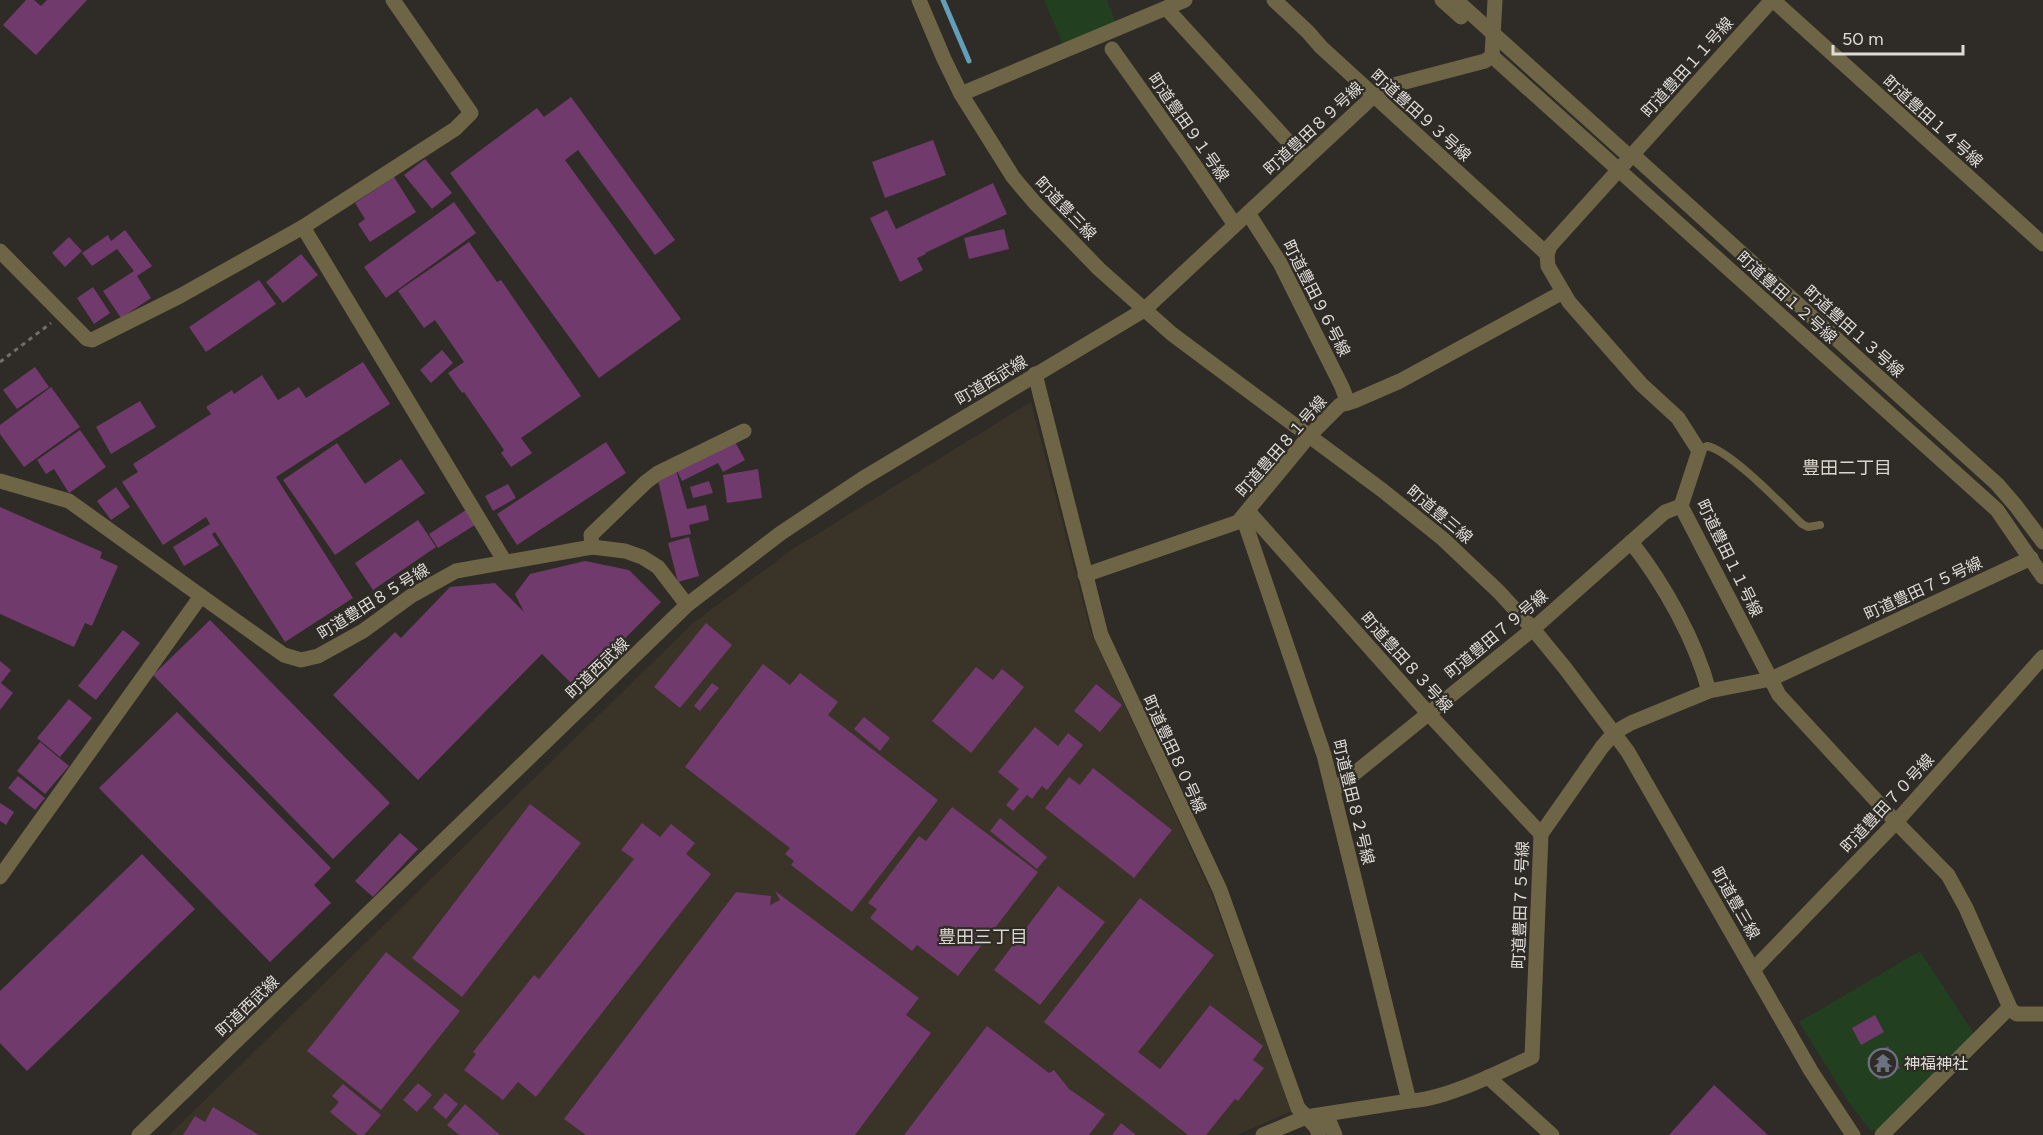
<svg xmlns="http://www.w3.org/2000/svg" width="2043" height="1135" viewBox="0 0 2043 1135" font-family="Figtree,'Noto Sans JP',sans-serif">
  <style>
    .built { fill: #3a3328 }
    .green { fill: #22401f }
    .lines { fill: none; stroke-linecap: round; stroke-linejoin: round }
    .stream { stroke: #629fbb; stroke-width: 5 }
    .building { fill: #713a6c }
    .path { stroke: #716d68; stroke-width: 3; stroke-dasharray: 4.5 4.5; stroke-linecap: butt }
    .service { stroke: #6e6547; stroke-width: 8 }
    .minor { stroke: #6e6547; stroke-width: 15 }
    .tertiary { stroke: #6e6547; stroke-width: 15 }
    .labels { text-anchor: middle; stroke-width: 4.5; stroke-linejoin: round; paint-order: stroke }
    .street-label { font-size: 16px; fill: #dfdcd8; stroke: #2f2b26 }
    .poi-label { font-size: 16px; fill: #dfdcd8; stroke: #2f2b26; text-anchor: start }
    .neighbourhood-label { font-size: 18px; fill: #dad5ce; stroke: #2f2b26 }
  </style>
  <rect width="100%" height="100%" fill="#2f2b26"/>
  <path class="built" d="M1031 402 1091 632 1210 890 1292 1111 1237 1135H169L692 624 793 549Z"/>
  <g class="green">
    <path d="M1044 0H1107L1116 23 1063 45Z"/>
    <path d="M1920 951 1974 1034 1878 1130H1870L1848 1101 1799 1022Z"/>
  </g>
  <g class="lines">
    <path class="stream" d="M943 0 969 61"/>
  </g>
  <g class="building">
    <path d="M26 0H34L41 6 47 0H87L36 55 3 25Z"/>
    <path d="M571 97 675 240 655 255 578 150 565 160 681 319 599 378 450 173 537 108 544 117Z"/>
    <path d="M933 140 946 175 885 198 872 162Z"/>
    <path d="M425 159 452 193 432 209 404 175Z"/>
    <path d="M394 177 416 212 370 242 358 224 365 219 355 203Z"/>
    <path d="M993 183 1007 214 925 253 926 254 917 258 923 270 900 282 870 218 887 210 896 229Z"/>
    <path d="M454 202 476 233 386 298 364 267Z"/>
    <path d="M1004 229 1009 249 969 259 964 238Z"/>
    <path d="M125 230 152 266 137 276 151 298 121 318 103 291 134 271 117 249 92 266 82 253 108 235 111 241Z"/>
    <path d="M69 237 82 251 65 267 52 253Z"/>
    <path d="M469 242 497 282 501 280 581 396 521 438 532 453 511 467 501 453 504 450 464 392 462 393 448 373 464 362 435 320 424 328 398 291Z"/>
    <path d="M301 254 318 275 283 303 266 282Z"/>
    <path d="M259 280 276 304 206 352 189 327Z"/>
    <path d="M93 287 110 313 94 324 77 298Z"/>
    <path d="M442 350 453 363 431 383 420 370Z"/>
    <path d="M363 362 390 404 276 477 353 598 285 642 215 532 212 534 219 545 184 566 173 547 210 524 206 517 163 545 122 482 138 472 133 464 211 414 206 407 232 390 234 394 262 375 278 400 299 387 306 398Z"/>
    <path d="M35 367 49 387 17 409 3 390Z"/>
    <path d="M51 387 80 427 24 467 0 434V425Z"/>
    <path d="M140 401 156 427 111 454 96 427Z"/>
    <path d="M80 430 106 467 69 493 54 469 46 474 37 460Z"/>
    <path d="M734 440 745 460 723 472 718 463 682 481 676 469Z"/>
    <path d="M606 442 626 473 517 545 497 514Z"/>
    <path d="M337 443 365 484 401 459 425 493 335 555 283 480Z"/>
    <path d="M758 469 762 498 727 503 723 475Z"/>
    <path d="M676 470 687 509 706 505 709 520 689 525 691 534 671 538 657 475Z"/>
    <path d="M709 481 713 493 693 498 690 487Z"/>
    <path d="M508 484 516 498 493 511 485 496Z"/>
    <path d="M116 487 130 507 111 520 97 501Z"/>
    <path d="M0 507 102 552 100 558 118 566 92 626 85 623 74 647 0 614Z"/>
    <path d="M466 510 475 525 438 548 429 534Z"/>
    <path d="M418 520 436 547 373 590 355 563Z"/>
    <path d="M689 537 699 576 678 582 668 543Z"/>
    <path d="M585 561 629 570 661 602 576 688 542 654 418 780 333 695 395 632 401 638 450 587 495 583 524 612 515 594 530 574Z"/>
    <path d="M210 620 390 803 333 859 153 675Z"/>
    <path d="M706 623 732 645 680 708 654 687Z"/>
    <path d="M123 630 140 643 96 700 78 686Z"/>
    <path d="M0 661 11 670 1 683 13 693 0 710Z"/>
    <path d="M763 664 790 685 800 673 838 702 828 715 938 800 852 912 791 865 794 861 785 854 790 848 685 767Z"/>
    <path d="M976 667 993 680 1002 669 1024 687 971 753 932 721Z"/>
    <path d="M712 683 719 688 700 711 694 706Z"/>
    <path d="M1096 684 1122 705 1100 732 1074 711Z"/>
    <path d="M69 699 92 718 60 757 37 738Z"/>
    <path d="M177 712 331 868 314 885 331 903 270 962 99 788Z"/>
    <path d="M864 717 890 738 880 751 854 729Z"/>
    <path d="M1035 727 1058 746 1068 733 1083 745 1047 790 1042 786 1032 799 1027 795 1013 811 1006 805 1019 789 998 772Z"/>
    <path d="M40 742 69 766 45 794 17 771Z"/>
    <path d="M1093 768 1172 830 1134 878 1045 808 1069 777 1080 785Z"/>
    <path d="M18 776 45 798 35 810 8 788Z"/>
    <path d="M0 803 14 812 6 825 0 821Z"/>
    <path d="M530 804 581 843 462 997 412 958Z"/>
    <path d="M952 807 1038 872 958 976 917 945 912 951 870 918 877 909 868 903 919 836 926 841Z"/>
    <path d="M1000 818 1047 857 1037 869 990 831Z"/>
    <path d="M642 823 660 837 671 824 695 843 686 854 711 874 536 1097 518 1082 503 1100 464 1070 476 1054 473 1052 534 975 539 979 634 859 621 850Z"/>
    <path d="M400 833 418 849 373 897 355 881Z"/>
    <path d="M142 854 195 909 27 1071 0 1043V991Z"/>
    <path d="M1058 886 1105 922 1040 1005 994 970Z"/>
    <path d="M775 891 919 998 906 1015 931 1033 855 1135H586L564 1119 736 892 771 896 770 905 780 900Z"/>
    <path d="M1140 898 1214 955 1138 1052 1160 1069 1210 1005 1263 1046 1253 1060 1264 1068 1238 1101 1235 1099 1206 1135H1188L1044 1022Z"/>
    <path d="M386 952 460 1011 381 1110 307 1051Z"/>
    <path d="M1875 1015 1884 1032 1861 1045 1852 1028Z"/>
    <path d="M987 1026 1049 1073 1054 1070 1069 1089 1105 1114 1089 1135H904Z"/>
    <path d="M1888 1046 1900 1068 1879 1080 1867 1058Z"/>
    <path d="M418 1083 432 1095 417 1112 403 1100Z"/>
    <path d="M343 1084 381 1115 364 1135H358L330 1112 339 1102 332 1096Z"/>
    <path d="M1714 1085 1768 1135H1669Z"/>
    <path d="M445 1093 458 1104 446 1119 433 1108Z"/>
    <path d="M465 1104 500 1135H459L447 1125Z"/>
    <path d="M213 1107 259 1135H183L195 1116 205 1122Z"/>
    <path d="M1121 1123 1136 1135H1112Z"/>
  </g>
  <g class="lines">
    <path class="path" d="M0 362 51 323"/>
    <path class="service" d="M1699 451 1707 446C1731 451 1783 506 1802 524L1808 527 1820 525"/>
    <g class="minor">
      <path d="M1274 0 1308 32 1321 47 1547 254"/>
      <path d="M1442 0 1461 17"/>
      <path d="M1456 0 1630 157"/>
      <path d="M1772 0 1550 246 1547 255 1548 266 1569 302 1641 384 1678 418 1699 451 1681 506 1779 695 1896 822 1948 875 1966 908 2011 1010 2017 1014H2043"/>
      <path d="M1773 0 2043 244"/>
      <path d="M1166 8 1305 160"/>
      <path d="M1112 49 1193 163 1235 225"/>
      <path d="M1492 56 1997 510 2043 577"/>
      <path d="M961 94 1185 0"/>
      <path d="M1633 155 1997 484 2016 506 2043 542"/>
      <path d="M1248 213 1280 263 1342 387 1348 403"/>
      <path d="M303 227 505 562"/>
      <path d="M0 251 87 339 92 340 180 296 303 227 455 129 471 113 393 0"/>
      <path d="M1144 310 1380 90 1386 87 1485 61 1492 56 1495 0"/>
      <path d="M1035 374 1101 635 1220 890 1298 1108 1316 1127 1319 1135"/>
      <path d="M0 481 69 501 201 596"/>
      <path d="M1248 511 1428 713 1541 834"/>
      <path d="M1243 517 1324 755 1409 1101"/>
      <path d="M1631 542C1664 584 1695 639 1709 691"/>
      <path d="M592 547 591 535 646 482 658 473 744 431"/>
      <path d="M1085 575 1238 522 1309 436 1340 405 1354 401 1400 381 1563 292"/>
      <path d="M1332 787 1339 786 1533 629 1665 512 1681 506"/>
      <path d="M0 877 201 596 284 655 301 660 318 656 363 631 411 596 456 571 592 547 625 551 642 557 658 567 687 605"/>
      <path d="M1753 970 1896 822 2043 657"/>
      <path d="M1488 1077 1552 1135"/>
      <path d="M1326 1114 1335 1135"/>
      <path d="M1263 1135 1306 1117 1409 1101C1445 1100 1499 1072 1532 1057L1541 834 1602 747 1615 732 1631 723 1709 691 1771 679 2031 558"/>
      <path d="M1882 1135 2009 1008"/>
    </g>
    <g class="tertiary">
      <path d="M919 0 944 59 961 94 1013 177 1035 203 1099 269 1172 334 1382 490 1443 539 1499 592 1533 629 1565 668 1628 752 1811 1071 1853 1135"/>
      <path d="M139 1135 687 605 781 533 862 479 1144 310"/>
    </g>
  </g>
  <defs>
    <g id="temple-ring" transform="scale(1.5)"><circle r="9.5" fill="#2f2b26" stroke="#6b7280" stroke-width="1.5"/><path d="M0-6L5-2H3V0L6.5 2.5H4V6H1.5V3h-3V6H-4V2.5H-6.5L-3 0V-2H-5Z" fill="#6b7280"/></g>
  </defs>
  <g fill-rule="evenodd">
    <use href="#temple-ring" x="1883" y="1063"/>
  </g>
  <g class="labels">
    <g class="street-label">
      <text transform="translate(1687 67) rotate(-48)" y="6">町道豊田１１号線</text>
      <text transform="translate(1421 115) rotate(42)" y="6">町道豊田９３号線</text>
      <text transform="translate(1933 121) rotate(42)" y="6">町道豊田１４号線</text>
      <text transform="translate(1189 127) rotate(55)" y="6">町道豊田９１号線</text>
      <text transform="translate(1313 128) rotate(-43)" y="6">町道豊田８９号線</text>
      <text transform="translate(1066 208) rotate(46)" y="6">町道豊三線</text>
      <text transform="translate(1787 297) rotate(42)" y="6">町道豊田１２号線</text>
      <text transform="translate(1317 298) rotate(63)" y="6">町道豊田９６号線</text>
      <text transform="translate(1854 331) rotate(42)" y="6">町道豊田１３号線</text>
      <text transform="translate(991 380) rotate(-31)" y="6">町道西武線</text>
      <text transform="translate(1281 446) rotate(-49)" y="6">町道豊田８１号線</text>
      <text transform="translate(1440 514) rotate(40)" y="6">町道豊三線</text>
      <text transform="translate(1730 558) rotate(64)" y="6">町道豊田１１号線</text>
      <text transform="translate(1923 588) rotate(-25)" y="6">町道豊田７５号線</text>
      <text transform="translate(373 601) rotate(-32)" y="6">町道豊田８５号線</text>
      <text transform="translate(1496 634) rotate(-40)" y="6">町道豊田７９号線</text>
      <text transform="translate(1407 662) rotate(48)" y="6">町道豊田８３号線</text>
      <text transform="translate(597 668) rotate(-44)" y="6">町道西武線</text>
      <text transform="translate(1175 754) rotate(65)" y="6">町道豊田８０号線</text>
      <text transform="translate(1354 802) rotate(76)" y="6">町道豊田８２号線</text>
      <text transform="translate(1887 803) rotate(-47)" y="6">町道豊田７０号線</text>
      <text transform="translate(1736 903) rotate(60)" y="6">町道豊三線</text>
      <text transform="translate(1520 905) rotate(-88)" y="6">町道豊田７５号線</text>
      <text transform="translate(247 1006) rotate(-44)" y="6">町道西武線</text>
    </g>
    <g class="poi-label">
      <text x="1904" y="1069">神福神社</text>
    </g>
    <g class="neighbourhood-label">
      <text x="1847" y="474">豊田二丁目</text>
      <text x="983" y="943">豊田三丁目</text>
    </g>
  </g>
  <path d="M1833 45v9h130v-9" fill="none" stroke="#dfdcd8" stroke-width="3"/>
  <text x="1842" y="45" font-size="18" fill="#dfdcd8" stroke="#2f2b26" stroke-width="4.5" paint-order="stroke">50 m</text>
</svg>
